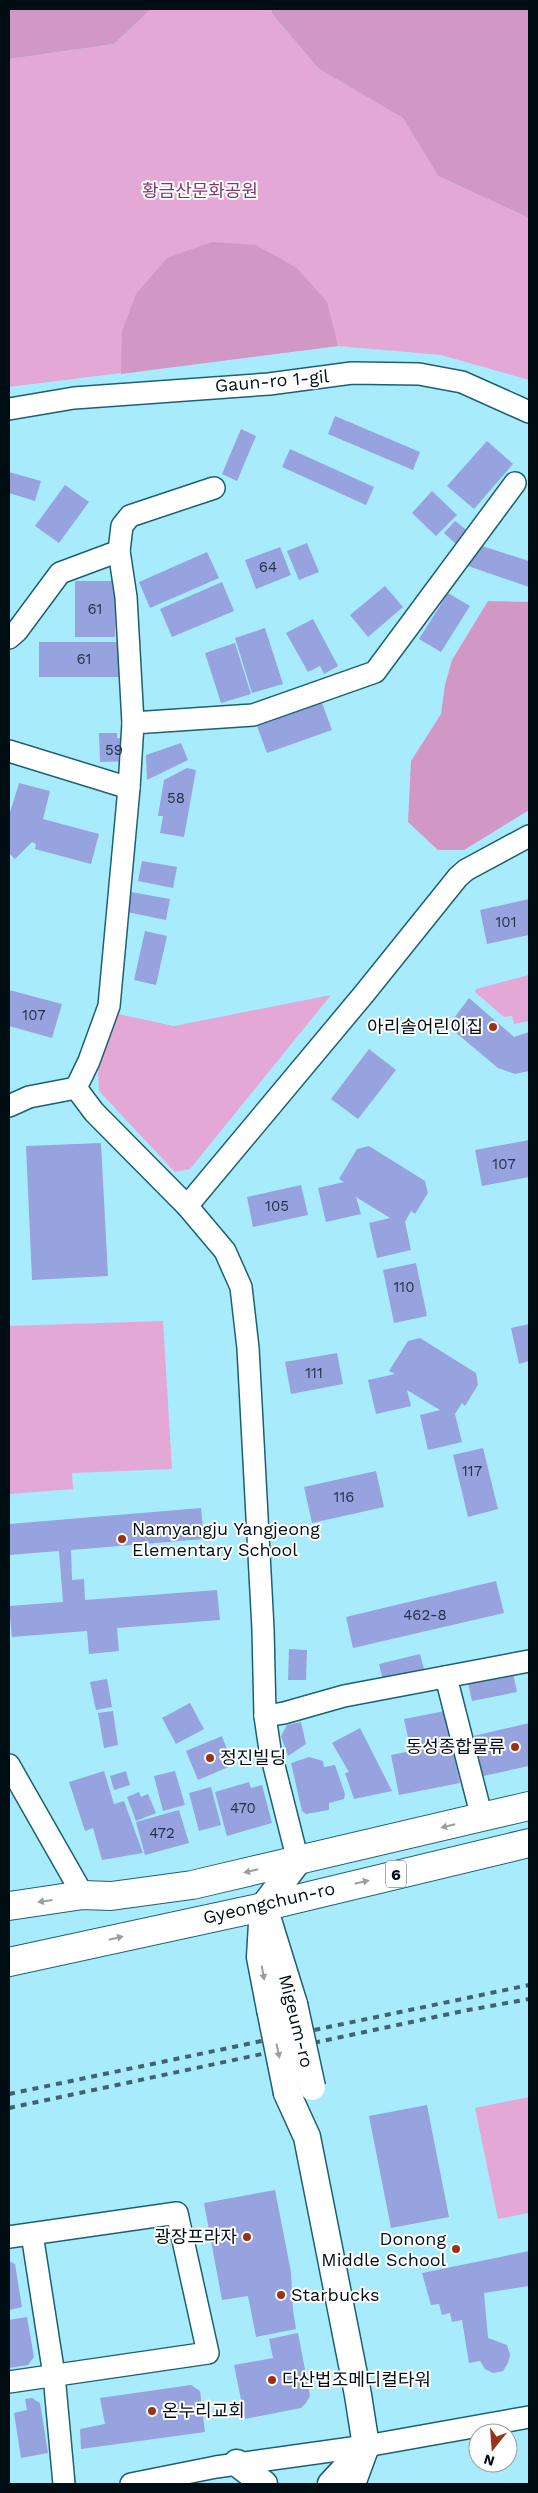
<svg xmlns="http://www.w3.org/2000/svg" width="538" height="2493" viewBox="0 0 538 2493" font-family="'Work Sans','Noto Sans KR',sans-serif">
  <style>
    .green { fill: #e3a8d5 }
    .forest { fill: #d298c5 }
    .building { fill: #97a3df }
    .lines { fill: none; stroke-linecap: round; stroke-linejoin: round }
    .minor-casing { stroke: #1b6170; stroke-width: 24 }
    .tertiary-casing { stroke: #1b6170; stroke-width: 29 }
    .primary-casing { stroke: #1b6170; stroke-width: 30 }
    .minor { stroke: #fff; stroke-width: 21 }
    .tertiary { stroke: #fff; stroke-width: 26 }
    .primary { stroke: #fff; stroke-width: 28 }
    .rail { stroke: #41636e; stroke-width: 4; stroke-dasharray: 6 6; stroke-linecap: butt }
    .tertiary-bridge-casing { stroke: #1b6170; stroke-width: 29; stroke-linecap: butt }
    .tertiary-bridge { stroke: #fff; stroke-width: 26 }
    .oneway { fill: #999fa1 }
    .poi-dot { fill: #9a3216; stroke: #fff; stroke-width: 2 }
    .labels { text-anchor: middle; stroke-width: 4; stroke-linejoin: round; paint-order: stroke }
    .number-label { font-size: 15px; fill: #263347 }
    .shield { fill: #fff; stroke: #4c565a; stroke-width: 1 }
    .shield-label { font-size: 16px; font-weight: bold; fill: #000e14 }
    .park-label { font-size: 18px; fill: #7d3870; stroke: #fff }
    .street-label { font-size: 18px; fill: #000e14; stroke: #fff }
    .poi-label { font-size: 18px; fill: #000e14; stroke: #fff; text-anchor: start }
  </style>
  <rect width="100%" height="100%" fill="#a8ebfc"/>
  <g class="green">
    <path d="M151 9H271L272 14 319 69 403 118 438 176 529 218V380L441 355 338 346 9 387V59L114 44Z"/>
    <path d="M529 975V1021L514 1024 512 1016 504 1017 475 992 476 989Z"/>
    <path d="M331 995 190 1169 175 1172 99 1091 98 1070 118 1014 174 1026Z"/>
    <path d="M163 1321 172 1469 72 1473 73 1489 9 1494V1326Z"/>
    <path d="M529 2097V2213L498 2219 475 2108Z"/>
  </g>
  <g class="forest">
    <path d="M9 9H151L114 44 9 59Z"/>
    <path d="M271 9H529V218L438 176 403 118 319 69 272 14Z"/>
    <path d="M212 242 256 245 297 268 327 302 338 346 121 374 122 331 136 294 167 258Z"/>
    <path d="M488 601 529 602V810L464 850H438L408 822 411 761 441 714 445 685 452 660Z"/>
  </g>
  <g class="building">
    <path d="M335 416 420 452 413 470 328 434Z"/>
    <path d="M241 429 256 436 237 481 222 474Z"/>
    <path d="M487 441 513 464 474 509 447 486Z"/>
    <path d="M290 449 374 487 366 505 282 467Z"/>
    <path d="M9 472 41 481 35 501 9 493Z"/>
    <path d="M65 485 89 502 59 543 35 526Z"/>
    <path d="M432 491 457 515 436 536 412 513Z"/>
    <path d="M455 521 469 532 457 545 444 533Z"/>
    <path d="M307 543 319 572 299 580 287 551Z"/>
    <path d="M482 546 529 561V587L468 566Z"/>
    <path d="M280 547 291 575 256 589 245 560Z"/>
    <path d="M207 552 219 578 150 608 139 582Z"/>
    <rect x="75" y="581" width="40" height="56"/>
    <path d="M222 582 234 611 172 637 160 609Z"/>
    <path d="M385 586 403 607 368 637 350 615Z"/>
    <path d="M448 593 470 606 441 652 419 639Z"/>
    <path d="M313 619 338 666 324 674 320 666 308 672 286 633Z"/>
    <path d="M265 628 283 684 252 693 235 638Z"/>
    <rect x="39" y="642" width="89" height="35"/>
    <path d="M235 643 251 694 221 703 205 653Z"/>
    <path d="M322 703 332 730 267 753 257 726Z"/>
    <path d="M99 733H117V738H129V761L100 762Z"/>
    <path d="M181 743 188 760 147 780 146 755Z"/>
    <path d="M187 768 196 770 184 837 160 833 163 816H158L164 780Z"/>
    <path d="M19 783 50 791 43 819 99 834 91 864 35 849 36 844 32 842 15 859 9 853V816Z"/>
    <path d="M142 861 177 867 173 888 138 881Z"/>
    <path d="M131 892 170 899 166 920 127 912Z"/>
    <path d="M529 899V935L487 944 480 910Z"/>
    <path d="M145 931 167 936 156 985 134 980Z"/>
    <path d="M9 990 62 1004 52 1038 9 1026Z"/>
    <path d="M469 998 514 1037 529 1032V1071L515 1074 498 1068 448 1026Z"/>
    <path d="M369 1049 396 1070 358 1119 331 1099Z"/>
    <path d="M529 1140V1177L482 1186 475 1150Z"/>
    <path d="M101 1143 108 1276 32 1280 26 1146Z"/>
    <path d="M369 1146 425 1181 428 1193 415 1214 411 1211 405 1222 411 1250 377 1258 369 1223 390 1218 356 1197 361 1214 326 1222 318 1188 344 1182 339 1179 357 1149Z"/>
    <path d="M301 1185 308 1215 253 1227 247 1197Z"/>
    <path d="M416 1263 427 1316 394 1323 383 1270Z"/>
    <path d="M529 1324V1361L519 1364 511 1328Z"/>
    <path d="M420 1338 476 1373 478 1385 465 1406 462 1403 455 1414 462 1442 428 1450 420 1415 440 1410 407 1390 411 1406 376 1414 368 1380 395 1374 389 1371 408 1341Z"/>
    <path d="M337 1353 343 1384 291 1394 285 1362Z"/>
    <path d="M483 1448 498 1509 468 1517 453 1455Z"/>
    <path d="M376 1471 384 1507 312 1523 304 1487Z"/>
    <path d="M201 1508 204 1539 71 1550 72 1580 84 1579 85 1600 217 1590 220 1620 117 1628 119 1651 89 1654 87 1631 12 1637 9 1606 63 1602 59 1551 9 1555V1524Z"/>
    <path d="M496 1581 504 1613 353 1648 346 1617Z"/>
    <path d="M289 1649 307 1650 306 1680H288Z"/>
    <path d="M420 1654 424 1669 383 1680 379 1664Z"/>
    <path d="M513 1673 517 1692 472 1701 468 1683Z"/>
    <path d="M107 1679 112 1707 96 1710 90 1682Z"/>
    <path d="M190 1703 204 1729 176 1744 162 1718Z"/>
    <path d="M113 1711 118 1745 104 1748 98 1713Z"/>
    <path d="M445 1711 460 1783 399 1795 391 1755 411 1751 404 1719Z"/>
    <path d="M301 1722 306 1744 288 1756 281 1736 287 1725Z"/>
    <path d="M529 1723V1766L483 1776 473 1736Z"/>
    <path d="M360 1728 392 1791 354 1799 345 1773 349 1772 332 1743Z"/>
    <path d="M222 1736 233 1765 198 1780 186 1751Z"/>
    <path d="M309 1757 323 1761 324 1767 335 1765 345 1794 344 1799 329 1803V1810L306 1814 302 1811 291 1763Z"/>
    <path d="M104 1771 114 1804 124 1801 143 1853 102 1860 93 1828 85 1831 69 1782Z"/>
    <path d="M126 1771 130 1785 114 1790 110 1776Z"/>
    <path d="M175 1771 185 1805 163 1811 154 1776Z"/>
    <path d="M249 1782 251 1788 262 1785 272 1823 227 1836 215 1792Z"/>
    <path d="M211 1787 221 1825 199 1831 189 1793Z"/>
    <path d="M139 1792 141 1797 148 1794 156 1813 136 1821 127 1797Z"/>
    <path d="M179 1810 189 1843 145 1855 136 1822Z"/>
    <path d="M427 2105 449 2217 391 2228 369 2116Z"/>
    <path d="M275 2190 291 2272 293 2310 296 2329 256 2337 248 2296 222 2300 204 2203Z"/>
    <path d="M529 2251V2286L484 2293 488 2338 507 2345 510 2355 508 2363 503 2371 493 2373 485 2369 480 2361 469 2363 462 2320 452 2322 450 2313 442 2315 439 2304 431 2305 422 2273Z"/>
    <path d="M9 2261 15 2264 22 2307 9 2310Z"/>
    <path d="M27 2317 34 2357 28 2365 9 2368V2320Z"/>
    <path d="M298 2333 310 2396 306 2403 301 2408 245 2419 234 2365 273 2358 269 2339Z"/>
    <path d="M191 2385 200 2391 205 2432 81 2449 80 2429 105 2424 100 2398Z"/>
    <path d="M32 2398 40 2403 48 2453 21 2458 14 2413 27 2410 25 2399Z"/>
  </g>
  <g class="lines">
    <g class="minor-casing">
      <g id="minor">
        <path d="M9 409 74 398 269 384 352 373 419 374 462 382 529 412"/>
        <path d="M9 638 17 631 60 573 119 551"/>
        <path d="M133 723 126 597 119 551 122 526 130 516 214 488"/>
        <path d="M9 751 129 788 109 1006 89 1061 76 1088 29 1097 9 1106"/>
        <path d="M129 788 133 723 253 715 375 672 515 483"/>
        <path d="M76 1088 94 1112 187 1206 225 1251 241 1287 248 1348 263 1629 265 1716 270 1750 298 1861"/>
        <path d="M187 1206 364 994 458 877 466 870 529 836"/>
        <path d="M446 1677 482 1818"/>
        <path d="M265 1716 284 1713 344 1696 529 1661"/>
        <path d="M9 1765 83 1895"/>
        <path d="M32 2234 54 2375 64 2484"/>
        <path d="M9 2237 177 2213 208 2353 9 2382"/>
        <path d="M131 2484 216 2467 366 2446 529 2417"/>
      </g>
    </g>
    <g class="tertiary-casing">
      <g id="tertiary">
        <path d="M268 1920 294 2004"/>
        <path d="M270 2009 260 1957 263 1907 298 1861"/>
        <path d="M287 2093 307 2137 358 2395 366 2446 352 2484"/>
        <path d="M237 2463 264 2484"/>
        <path d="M331 2484 359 2454"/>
      </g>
    </g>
    <g class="primary-casing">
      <g id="primary">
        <path d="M9 1906 83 1895 111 1896 192 1885 529 1806"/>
        <path d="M9 1962 263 1907 529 1843"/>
      </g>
    </g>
    <use href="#minor" class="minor"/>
    <use href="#tertiary" class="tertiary"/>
    <use href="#primary" class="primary"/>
    <g class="rail">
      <path d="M9 2094 529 1985"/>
      <path d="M9 2108 463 2011 529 1999"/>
    </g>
    <g class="tertiary-bridge-casing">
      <g id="tertiary-bridge">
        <path d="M294 2004 312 2087"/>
        <path d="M270 2009 287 2093"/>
      </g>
    </g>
    <use href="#tertiary-bridge" class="tertiary-bridge"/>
  </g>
  <defs><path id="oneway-solid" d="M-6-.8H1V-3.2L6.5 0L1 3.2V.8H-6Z" transform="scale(1.25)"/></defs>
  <g class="oneway">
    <use href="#oneway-solid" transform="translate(448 1826) rotate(167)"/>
    <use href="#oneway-solid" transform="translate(251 1871) rotate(167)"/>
    <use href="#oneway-solid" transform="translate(362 1882) rotate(-13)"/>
    <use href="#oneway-solid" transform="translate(45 1901) rotate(172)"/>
    <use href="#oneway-solid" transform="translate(116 1938) rotate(-13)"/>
    <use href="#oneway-solid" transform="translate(263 1973) rotate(80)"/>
    <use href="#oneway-solid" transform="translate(278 2051) rotate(78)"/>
  </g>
  <g class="poi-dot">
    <circle cx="493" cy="1027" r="5"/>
    <circle cx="122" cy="1539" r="5"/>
    <circle cx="515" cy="1747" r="5"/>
    <circle cx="210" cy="1758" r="5"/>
    <circle cx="247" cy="2237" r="5"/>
    <circle cx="456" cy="2249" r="5"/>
    <circle cx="281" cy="2295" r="5"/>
    <circle cx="272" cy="2380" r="5"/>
    <circle cx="152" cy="2411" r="5"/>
  </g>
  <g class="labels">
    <g class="number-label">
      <text x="268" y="572">64</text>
      <text x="95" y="614">61</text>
      <text x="84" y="664">61</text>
      <text x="114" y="755">59</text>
      <text x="176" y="803">58</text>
      <text x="506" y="927">101</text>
      <text x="34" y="1020">107</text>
      <text x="504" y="1169">107</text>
      <text x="277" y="1211">105</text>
      <text x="404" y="1292">110</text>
      <text x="314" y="1378">111</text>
      <text x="472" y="1476">117</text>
      <text x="344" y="1502">116</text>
      <text x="425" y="1620">462-8</text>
      <text x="243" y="1813">470</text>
      <text x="162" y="1838">472</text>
    </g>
    <rect class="shield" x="386" y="1860.5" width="20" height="27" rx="4"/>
    <g class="shield-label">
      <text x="396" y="1880">6</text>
    </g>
    <g class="park-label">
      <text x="200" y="197">황금산문화공원</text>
    </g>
    <g class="street-label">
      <text transform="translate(272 381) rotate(-5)" y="6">Gaun-ro 1-gil</text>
      <text transform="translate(269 1903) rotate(-13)" y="6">Gyeongchun-ro</text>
      <text transform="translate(296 2021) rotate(76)" y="6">Migeum-ro</text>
    </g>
    <g class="poi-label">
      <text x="483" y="1033" text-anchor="end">아리솔어린이집</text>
      <text x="132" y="1535">Namyangju Yangjeong<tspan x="132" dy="21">Elementary School</tspan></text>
      <text x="505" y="1753" text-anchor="end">동성종합물류</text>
      <text x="220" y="1764">정진빌딩</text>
      <text x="237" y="2243" text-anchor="end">광장프라자</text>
      <text x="446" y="2245" text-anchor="end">Donong<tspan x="446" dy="21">Middle School</tspan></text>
      <text x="291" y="2301">Starbucks</text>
      <text x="282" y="2386">다산법조메디컬타워</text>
      <text x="162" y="2417">온누리교회</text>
    </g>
  </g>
  <rect width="538" height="2493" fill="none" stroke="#000e14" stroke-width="20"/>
  <g transform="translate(493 2448) rotate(197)"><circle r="24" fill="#ffffff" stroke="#999fa1"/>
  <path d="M0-4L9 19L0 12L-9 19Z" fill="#9a3216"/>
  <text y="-8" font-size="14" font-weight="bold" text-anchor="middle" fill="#000e14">N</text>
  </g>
</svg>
